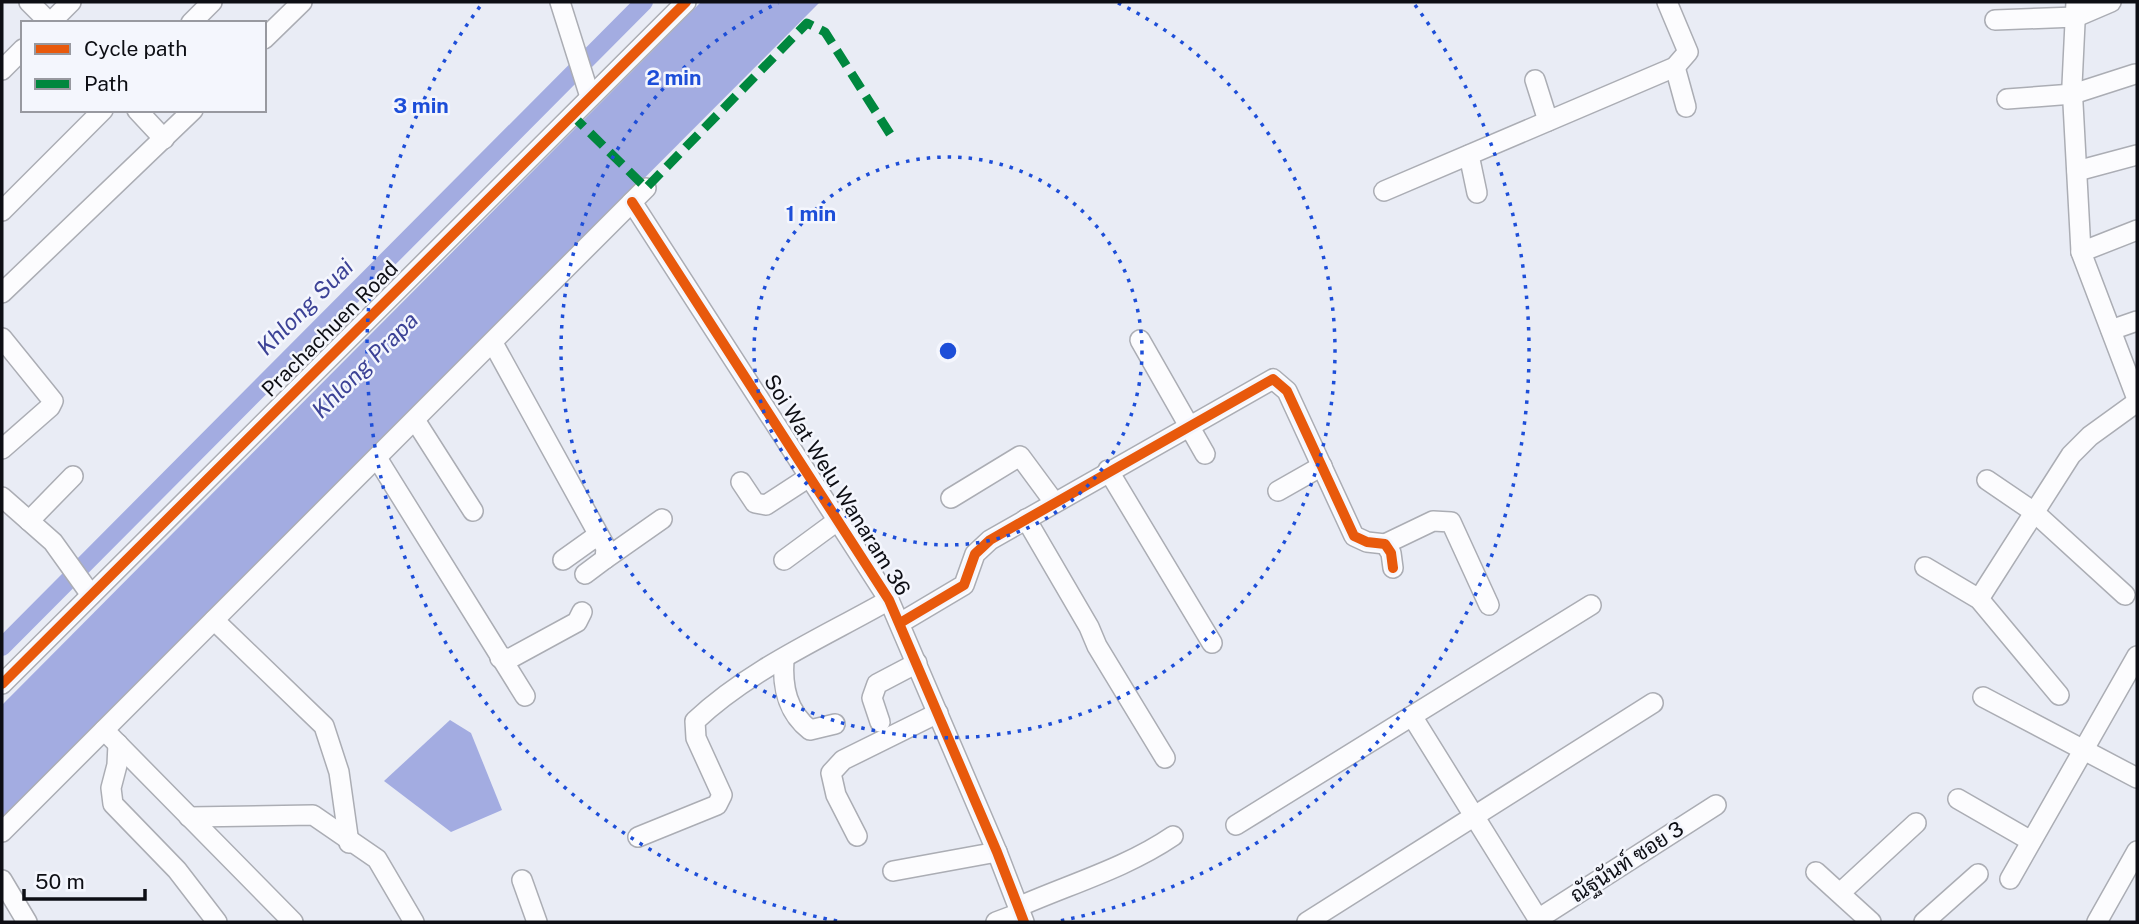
<svg xmlns="http://www.w3.org/2000/svg" width="2139" height="924" viewBox="0 0 2139 924" font-family="'Public Sans',Sarabun,sans-serif">
  <style>
    .water { fill: #a3ace1 }
    .lines { fill: none; stroke-linecap: round; stroke-linejoin: round }
    .canal { stroke: #a3ace1; stroke-width: 18 }
    .minor-casing { stroke: #abadb4; stroke-width: 22 }
    .minor { stroke: #fcfcfe; stroke-width: 19 }
    .quiet { stroke: #00873e; stroke-width: 9; stroke-dasharray: 18 9; stroke-linecap: butt }
    .cycleway-casing { stroke: #f4f6fd; stroke-width: 15 }
    .cycleway { stroke: #e8590c; stroke-width: 10 }
    .ring { fill: none; stroke: #1d4ed8; stroke-width: 3.5; stroke-dasharray: 3.5 7 }
    .labels { text-anchor: middle; stroke-width: 5; stroke-linejoin: round; paint-order: stroke }
    .street-label { font-size: 21px; fill: #0d0e14; stroke: #f4f6fd }
    .water-label { font-size: 23px; font-style: italic; fill: #3c4296; stroke: #f4f6fd }
    .centre { fill: #1d4ed8; stroke: #f4f6fd; stroke-width: 3.5 }
    .ring-label { font-size: 21px; text-anchor: middle; font-weight: bold; fill: #1d4ed8; stroke: #f4f6fd; stroke-width: 5; stroke-linejoin: round; paint-order: stroke }
  </style>
  <rect width="100%" height="100%" fill="#e9ecf5"/>
  <g class="water">
    <path d="M701 2H820L2 822V705Z"/>
    <path d="M450 720 471 733 502 810 451 832 384 781Z"/>
  </g>
  <g class="lines">
    <path class="canal" d="M2 647 644 2"/>
    <g class="minor-casing">
      <g id="minor">
        <path d="M29 2 50 23"/>
        <path d="M560 2 590 97"/>
        <path d="M2076 2 2072 85 2081 252 2137 399"/>
        <path d="M1995 20 2076 17 2111 2"/>
        <path d="M50 23 71 2"/>
        <path d="M191 23 212 2"/>
        <path d="M264 39 302 2"/>
        <path d="M1675 67 1686 107"/>
        <path d="M2 70 23 49"/>
        <path d="M1535 80 1548 121"/>
        <path d="M2007 99 2073 94 2135 74"/>
        <path d="M137 110 164 139"/>
        <path d="M1469 155 1477 193"/>
        <path d="M2077 171 2137 155"/>
        <path d="M1384 191 1675 67 1688 52 1667 2"/>
        <path d="M632 202 889 600 997 852 1024 922"/>
        <path d="M2 211 103 110"/>
        <path d="M2081 252 2137 230"/>
        <path d="M2 293 193 110"/>
        <path d="M2111 330 2137 321"/>
        <path d="M2 338 53 401 50 407 2 449"/>
        <path d="M1140 340 1205 454"/>
        <path d="M493 343 606 548 605 559 585 574"/>
        <path d="M415 420 473 511"/>
        <path d="M377 458 525 696"/>
        <path d="M1108 470 1212 643"/>
        <path d="M1987 480 2034 512 2125 595"/>
        <path d="M741 482 755 503 766 505 809 477"/>
        <path d="M1278 491 1322 466"/>
        <path d="M2 497 53 542 91 595"/>
        <path d="M951 498 1020 456 1054 502"/>
        <path d="M1026 519 1089 627 1097 646 1165 758"/>
        <path d="M29 521 73 476"/>
        <path d="M1385 544 1433 521 1451 522 1489 605"/>
        <path d="M605 559 662 519"/>
        <path d="M563 560 598 535"/>
        <path d="M784 560 837 521"/>
        <path d="M1925 567 1979 599 2059 695"/>
        <path d="M1979 599 2071 455 2090 436 2137 402"/>
        <path d="M214 620 324 726 339 772 349 843"/>
        <path d="M900 623 964 585 975 554 990 540 1273 379 1287 391 1354 536 1367 542 1385 544 1391 553 1393 568"/>
        <path d="M500 658H511L577 622 582 612"/>
        <path d="M784 659C782 687 787 712 810 730L835 724"/>
        <path d="M2 684 686 2"/>
        <path d="M1983 697 2137 778"/>
        <path d="M1412 716 1540 922"/>
        <path d="M880 722 872 698 877 684 917 663"/>
        <path d="M104 730 293 922"/>
        <path d="M118 744 117 765 111 788 113 804 177 870 217 922"/>
        <path d="M1958 799 2031 841"/>
        <path d="M189 817 313 815 377 859 414 922"/>
        <path d="M1236 825 1591 605"/>
        <path d="M2 832 646 188"/>
        <path d="M857 836 836 795 831 773 843 760 938 713"/>
        <path d="M638 837 717 805 722 795 696 738 695 721C750 669 824 637 889 600"/>
        <path d="M893 871 997 852"/>
        <path d="M1816 872 1871 922"/>
        <path d="M2010 879 2137 656"/>
        <path d="M2 880 27 922"/>
        <path d="M522 880 537 922"/>
        <path d="M1840 893 1916 823"/>
        <path d="M1018 907C1070 884 1126 868 1173 836"/>
        <path d="M1538 919 1716 805"/>
        <path d="M996 922 1020 913"/>
        <path d="M1307 922 1653 703"/>
        <path d="M1924 922 1978 874"/>
        <path d="M2097 922 2137 851"/>
      </g>
    </g>
    <use href="#minor" class="minor"/>
    <path class="quiet" d="M571 114 646 188 807 23 825 32 892 137"/>
    <g class="cycleway-casing">
      <g id="cycleway">
        <path d="M632 202 889 600 997 852 1024 922"/>
        <path d="M900 623 964 585 975 554 990 540 1273 379 1287 391 1354 536 1367 542 1385 544 1391 553 1393 568"/>
        <path d="M2 684 686 2"/>
      </g>
    </g>
    <use href="#cycleway" class="cycleway"/>
  </g>
  <g class="ring">
    <circle cx="948" cy="351" r="194"/>
    <path d="M1118 3A387 387 0 1 1 778 3"/>
    <path d="M837 921A581 581 0 0 1 481 5M1415 5A581 581 0 0 1 1059 921"/>
  </g>
  <g class="labels">
    <g class="street-label">
      <text transform="translate(330 329) rotate(-45)" y="7">Prachachuen Road</text>
      <text transform="translate(837 485) rotate(58)" y="7">Soi Wat Welu Wanaram 36</text>
      <text transform="translate(1627 862) rotate(-33)" y="7">ณัฐนันท์ ซอย 3</text>
    </g>
    <g class="water-label">
      <text transform="translate(305 307) rotate(-45)" y="8">Khlong Suai</text>
      <text transform="translate(365 365) rotate(-45)" y="8">Khlong Prapa</text>
    </g>
  </g>
  <circle cx="948" cy="351" r="10" class="centre"/>
  <g class="ring-label">
    <text x="674" y="85">2 min</text>
    <text x="421" y="113">3 min</text>
    <text x="811" y="221">1 min</text>
  </g>
  <rect width="2139" height="924" fill="none" stroke="#0d0e14" stroke-width="7"/>
  <rect x="21" y="21" width="245" height="91" fill="#f4f6fd" stroke="#9899a0" stroke-width="2"/>
  <rect x="35" y="44" width="35" height="10" fill="#e8590c" stroke="#9899a0" stroke-width="2"/>
  <text x="84" y="56" font-size="21" fill="#0d0e14">Cycle path</text>
  <rect x="35" y="79" width="35" height="10" fill="#00873e" stroke="#9899a0" stroke-width="2"/>
  <text x="84" y="91" font-size="21" fill="#0d0e14">Path</text>
  <path d="M24 889v10h121v-10" fill="none" stroke="#0d0e14" stroke-width="3.5"/>
  <text x="35" y="889" font-size="21" fill="#0d0e14" stroke="#f4f6fd" stroke-width="5" paint-order="stroke">50 m</text>
</svg>
